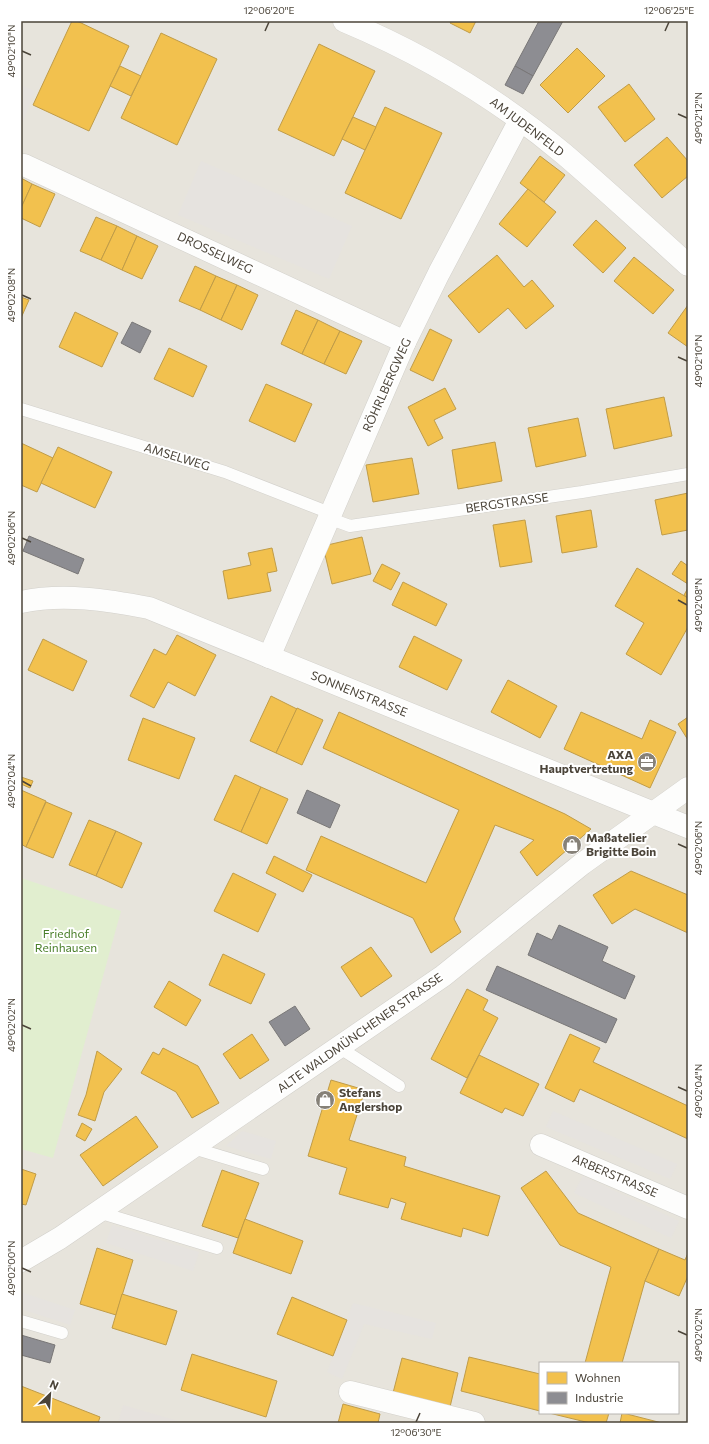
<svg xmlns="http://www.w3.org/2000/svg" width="709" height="1444" viewBox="0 0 709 1444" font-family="Commissioner,sans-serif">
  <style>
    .residential { fill: #e7e4dc; fill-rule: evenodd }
    .industrial { fill: #e6e2de }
    .green { fill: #e1eecf }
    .parking { fill: #e6e3df }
    .homes { fill: #f2c14e; stroke: #c09c48 }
    .industry { fill: #8d8d92; stroke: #797777 }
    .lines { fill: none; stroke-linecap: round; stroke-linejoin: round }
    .service-casing { stroke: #d2d0cb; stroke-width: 13 }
    .minor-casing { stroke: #d2d0cb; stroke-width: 23 }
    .service { stroke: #fdfdfc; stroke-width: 12 }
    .minor { stroke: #fdfdfc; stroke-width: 22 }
    .ticks { fill: none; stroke: #4b4439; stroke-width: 1.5 }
    .labels { text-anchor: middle; stroke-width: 4; stroke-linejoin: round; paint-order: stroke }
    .street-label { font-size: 12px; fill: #4b4439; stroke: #fff }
    .poi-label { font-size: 12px; font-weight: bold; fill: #4b4439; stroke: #fff; text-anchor: start }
    .park-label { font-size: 12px; fill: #4a7f2a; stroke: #fff }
    .neatline { fill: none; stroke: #4b4439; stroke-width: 1.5 }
    .ticks-label { font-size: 10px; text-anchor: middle; fill: #4b4439 }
  </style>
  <rect width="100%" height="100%" fill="#f4f2ee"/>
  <path class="residential" d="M21 21H688V1423H21ZM540 1363H678V1413H540Z"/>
  <path class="industrial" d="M123 1405 185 1423H118Z"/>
  <path class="green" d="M21 878 121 911 53 1158 21 1149Z"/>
  <g class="parking">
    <path d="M21 85 35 91 21 127Z"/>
    <path d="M201 161 352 226 329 279 178 215Z"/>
    <path d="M553 1111 677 1164 670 1179 546 1127Z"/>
    <path d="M242 1131 276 1141 271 1159 226 1146Z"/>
    <path d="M583 1176 679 1221 671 1238 574 1193Z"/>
    <path d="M112 1225 199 1252 193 1271 106 1243Z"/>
    <path d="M21 1292 75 1310 70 1325 21 1309Z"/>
    <path d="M353 1303 436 1323 432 1339 364 1324 342 1379 327 1372Z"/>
  </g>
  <g class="homes">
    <path d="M72 21H77L129 46 89 131 33 105Z"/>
    <path d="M451 21H476L470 33 450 23Z"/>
    <path d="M161 33 217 59 177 145 121 118Z"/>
    <path d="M319 44 375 71 334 156 278 130Z"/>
    <path d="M577 48 605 76 568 113 540 85Z"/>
    <path d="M120 66 141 76 131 96 110 86Z"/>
    <path d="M629 84 655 119 625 142 598 107Z"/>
    <path d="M385 107 442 133 401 219 345 193Z"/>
    <path d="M353 117 376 127 365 150 342 139Z"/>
    <path d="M667 137 688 161V176L662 198 634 165Z"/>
    <path d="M540 156 565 175 544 202 520 183Z"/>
    <path d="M21 178 32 184 21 208Z"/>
    <path d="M32 184 55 194 40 227 21 218V208Z"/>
    <path d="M528 189 556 212 527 247 499 224Z"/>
    <path d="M96 217 117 226 101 260 80 251Z"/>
    <path d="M596 220 626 248 603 273 573 245Z"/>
    <path d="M117 226 137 236 122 270 101 260Z"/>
    <path d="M137 236 158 246 142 279 122 270Z"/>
    <path d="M497 255 524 287 532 280 554 306 526 329 508 308 479 333 448 296Z"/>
    <path d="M634 257 674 290 653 314 614 281Z"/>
    <path d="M195 266 216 276 200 310 179 301Z"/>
    <path d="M216 276 237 285 221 320 200 310Z"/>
    <path d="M237 285 258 295 242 330 221 320Z"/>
    <path d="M21 297 29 300 21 318Z"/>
    <path d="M688 305V347L668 333Z"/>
    <path d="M296 310 318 320 302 354 281 344Z"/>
    <path d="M75 312 118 333 102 367 59 347Z"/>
    <path d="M318 320 340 331 324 364 302 354Z"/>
    <path d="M430 329 452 340 433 381 410 370Z"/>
    <path d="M340 331 362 341 346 374 324 364Z"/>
    <path d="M169 348 207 366 193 397 154 379Z"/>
    <path d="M266 384 312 404 295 442 249 421Z"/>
    <path d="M445 388 456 409 434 420 443 438 428 446 408 407Z"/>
    <path d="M664 397 672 436 614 449 606 409Z"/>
    <path d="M578 418 586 456 536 467 528 428Z"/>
    <path d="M495 442 502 481 458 489 452 450Z"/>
    <path d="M21 443 53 458 37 492 21 485Z"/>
    <path d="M58 447 112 472 95 508 41 483Z"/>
    <path d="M412 458 419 494 373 502 366 465Z"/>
    <path d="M688 493V530L662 535 655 500Z"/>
    <path d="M591 510 597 547 562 553 556 516Z"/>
    <path d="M525 520 532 562 500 567 493 525Z"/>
    <path d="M362 537 371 574 332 584 323 546Z"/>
    <path d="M272 548 277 571 267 573 271 591 228 599 223 571 251 565 248 553Z"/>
    <path d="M681 561 688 566V584L672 574Z"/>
    <path d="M382 564 400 573 391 590 373 581Z"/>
    <path d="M637 568 688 598V627L661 675 626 654 644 623 615 606Z"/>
    <path d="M403 582 447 604 436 626 392 605Z"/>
    <path d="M688 588V598L684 595Z"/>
    <path d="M177 635 216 655 195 696 168 682 154 708 130 696 154 649 166 655Z"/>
    <path d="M414 636 462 660 447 690 399 667Z"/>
    <path d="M43 639 87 661 73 691 28 670Z"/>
    <path d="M508 680 557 706 540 738 491 712Z"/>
    <path d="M271 696 297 709 276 753 250 741Z"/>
    <path d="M297 708 323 720 302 765 276 753Z"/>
    <path d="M339 712 565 814 591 829 537 876 520 852 534 840 495 825 454 919 461 932 431 953 413 918 306 870 321 836 426 883 459 810 323 748Z"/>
    <path d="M581 712 642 739 650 720 676 732 650 788 564 749Z"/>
    <path d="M688 717V740L678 724Z"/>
    <path d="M143 718 195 738 179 779 128 760Z"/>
    <path d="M235 775 261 787 241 832 214 820Z"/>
    <path d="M21 777 33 781 30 788 21 784Z"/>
    <path d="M261 787 288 799 267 844 241 832Z"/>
    <path d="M21 790 46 801 26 847 21 844Z"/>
    <path d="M46 802 72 813 53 858 26 847Z"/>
    <path d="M89 820 116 831 96 876 69 865Z"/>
    <path d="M116 831 142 843 122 888 96 876Z"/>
    <path d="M274 856 312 875 303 892 266 873Z"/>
    <path d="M631 871 688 895V933L635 909 612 924 593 895Z"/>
    <path d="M233 873 276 894 258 932 214 911Z"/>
    <path d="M371 947 392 976 361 997 341 967Z"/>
    <path d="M223 954 265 974 251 1004 209 985Z"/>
    <path d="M169 981 201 1000 186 1026 154 1007Z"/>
    <path d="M467 989 488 1000 483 1010 498 1018 467 1078 431 1059Z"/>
    <path d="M252 1034 269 1060 240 1079 223 1054Z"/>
    <path d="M570 1034 600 1048 593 1062 688 1106V1139L580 1089 574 1102 545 1088Z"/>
    <path d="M163 1048 198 1066 219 1103 192 1118 176 1092 141 1073 153 1052 159 1055Z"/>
    <path d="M97 1051 122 1069 104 1092 95 1121 78 1115 86 1095Z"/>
    <path d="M479 1055 539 1084 523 1116 505 1108 502 1113 460 1093Z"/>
    <path d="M331 1080 365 1090 349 1140 406 1157 404 1166 500 1196 488 1236 463 1228 461 1237 401 1219 406 1203 391 1198 388 1208 339 1194 347 1168 308 1156Z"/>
    <path d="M136 1116 158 1147 103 1186 80 1155Z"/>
    <path d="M82 1123 92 1129 85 1141 76 1136Z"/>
    <path d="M21 1169 36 1174 26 1205 21 1204Z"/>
    <path d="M222 1170 259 1183 238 1238 202 1226Z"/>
    <path d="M546 1171 578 1213 659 1249 645 1281 622 1363H585L611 1267 560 1245 521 1188Z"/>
    <path d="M245 1219 303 1241 291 1274 233 1253Z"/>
    <path d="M97 1248 133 1260 116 1315 80 1304Z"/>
    <path d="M659 1249 685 1260 688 1253V1276L679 1296 645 1281Z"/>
    <path d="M122 1294 177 1311 166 1345 112 1328Z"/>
    <path d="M292 1297 347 1320 333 1356 277 1334Z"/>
    <path d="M192 1354 277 1381 266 1417 181 1390Z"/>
    <path d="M469 1357 540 1374V1411L461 1391Z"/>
    <path d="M402 1358 458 1373 450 1407 393 1393Z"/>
    <path d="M21 1386 100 1417 98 1423H21Z"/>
    <path d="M343 1404 380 1414 378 1423H338Z"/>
    <path d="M549 1413H609L606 1423H590Z"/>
    <path d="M622 1413H623L662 1423H620Z"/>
  </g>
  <g class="industry">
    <path d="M539 21H563L533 76 515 66Z"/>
    <path d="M515 66 533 76 523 94 505 85Z"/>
    <path d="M132 322 151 331 140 353 121 343Z"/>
    <path d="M29 536 84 559 78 574 23 551Z"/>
    <path d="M307 790 340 805 330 828 297 813Z"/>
    <path d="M559 925 608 947 602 961 635 976 625 999 528 955 537 933 552 940Z"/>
    <path d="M497 966 617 1019 606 1043 486 990Z"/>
    <path d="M295 1006 310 1029 285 1046 269 1022Z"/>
    <path d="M21 1335 55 1345 50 1363 21 1355Z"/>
  </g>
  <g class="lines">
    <g class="service-casing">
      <g id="service">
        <path d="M21 409 225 472 330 513"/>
        <path d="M328 518 350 526 582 492 688 474"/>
        <path d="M340 1048 399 1086"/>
        <path d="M193 1148 263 1169"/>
        <path d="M98 1212 217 1248"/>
        <path d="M21 1321 62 1333"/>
      </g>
    </g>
    <g class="minor-casing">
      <g id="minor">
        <path d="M344 21C423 54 498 99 564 154 606 190 647 228 688 265"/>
        <path d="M24 165 405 342"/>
        <path d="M21 602C63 593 108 600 149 608L688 827"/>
        <path d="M269 657 405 342 439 273 520 120"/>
        <path d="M541 1145 688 1208"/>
        <path d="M21 1261 60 1238 443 976 582 864 688 788"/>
        <path d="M350 1392 474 1423"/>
      </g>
    </g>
    <use href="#service" class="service"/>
    <use href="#minor" class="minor"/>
  </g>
  <path class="ticks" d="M265 31 269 22M665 31 669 22M22 51 31 55M678 114 687 118M22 295 31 299M678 357 687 361M22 538 31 542M678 600 687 605M22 781 31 786M678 844 687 848M22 1025 31 1029M678 1087 687 1091M22 1268 31 1272M678 1331 687 1335M416 1422 420 1413"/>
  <defs>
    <g id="office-disc" transform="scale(1)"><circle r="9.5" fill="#868178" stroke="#fff"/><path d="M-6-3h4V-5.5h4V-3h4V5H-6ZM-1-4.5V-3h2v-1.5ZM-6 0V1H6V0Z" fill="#fff"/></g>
    <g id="shop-disc" transform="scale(1)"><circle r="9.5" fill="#868178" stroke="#fff"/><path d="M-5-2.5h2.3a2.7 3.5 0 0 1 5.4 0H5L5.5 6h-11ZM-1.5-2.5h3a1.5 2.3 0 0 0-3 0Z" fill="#fff"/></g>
  </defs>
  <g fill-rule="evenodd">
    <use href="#office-disc" x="647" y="762"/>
    <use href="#shop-disc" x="572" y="845"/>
    <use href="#shop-disc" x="325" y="1100"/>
  </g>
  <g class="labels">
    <g class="street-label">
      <text transform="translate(527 127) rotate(37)" y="4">AM JUDENFELD</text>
      <text transform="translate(215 253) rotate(25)" y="4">DROSSELWEG</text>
      <text transform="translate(387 385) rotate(-66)" y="4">RÖHRLBERGWEG</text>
      <text transform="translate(177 457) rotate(17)" y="4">AMSELWEG</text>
      <text transform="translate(507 503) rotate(-8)" y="4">BERGSTRASSE</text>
      <text transform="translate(359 694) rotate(22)" y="4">SONNENSTRASSE</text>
      <text transform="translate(360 1033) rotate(-35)" y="4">ALTE WALDMÜNCHENER STRASSE</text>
      <text transform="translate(615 1176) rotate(23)" y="4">ARBERSTRASSE</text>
    </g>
    <g class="poi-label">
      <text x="633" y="759" text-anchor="end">AXA<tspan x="633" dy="14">Hauptvertretung</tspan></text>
      <text x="586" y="842">Maßatelier<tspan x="586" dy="14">Brigitte Boin</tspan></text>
      <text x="339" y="1097">Stefans<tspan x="339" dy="14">Anglershop</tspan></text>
    </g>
    <g class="park-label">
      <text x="66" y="938">Friedhof<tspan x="66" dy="14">Reinhausen</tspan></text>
    </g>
  </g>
  <rect width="709" height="1444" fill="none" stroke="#ffffff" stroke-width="44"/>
  <rect x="539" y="1362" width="140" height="52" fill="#ffffff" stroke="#b7b4b0"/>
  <rect x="547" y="1372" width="20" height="12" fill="#f2c14e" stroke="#b7b4b0"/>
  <text x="575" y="1382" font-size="12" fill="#4b4439">Wohnen</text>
  <rect x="547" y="1392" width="20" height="12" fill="#8d8d92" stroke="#b7b4b0"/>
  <text x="575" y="1402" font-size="12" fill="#4b4439">Industrie</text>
  <g transform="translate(50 1394) rotate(25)" stroke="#ffffff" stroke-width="3" paint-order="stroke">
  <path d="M0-3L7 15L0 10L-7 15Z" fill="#4b4439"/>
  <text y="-6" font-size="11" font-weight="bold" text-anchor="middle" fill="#4b4439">N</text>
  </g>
  <rect x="22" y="22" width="665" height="1400" class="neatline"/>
  <g class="ticks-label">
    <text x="269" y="14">12°06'20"E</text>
    <text x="669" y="14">12°06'25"E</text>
    <text transform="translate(11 51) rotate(-90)" y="4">49°02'10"N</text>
    <text transform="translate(698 118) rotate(-90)" y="4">49°02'12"N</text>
    <text transform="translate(11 295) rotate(-90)" y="4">49°02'08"N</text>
    <text transform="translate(698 361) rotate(-90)" y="4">49°02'10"N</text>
    <text transform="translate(11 538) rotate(-90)" y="4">49°02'06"N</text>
    <text transform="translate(698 605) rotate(-90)" y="4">49°02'08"N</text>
    <text transform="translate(11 781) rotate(-90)" y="4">49°02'04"N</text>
    <text transform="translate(698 848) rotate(-90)" y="4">49°02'06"N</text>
    <text transform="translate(11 1025) rotate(-90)" y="4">49°02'02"N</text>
    <text transform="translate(698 1091) rotate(-90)" y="4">49°02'04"N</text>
    <text transform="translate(11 1268) rotate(-90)" y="4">49°02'00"N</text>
    <text transform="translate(698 1335) rotate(-90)" y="4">49°02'02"N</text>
    <text x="416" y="1436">12°06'30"E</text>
  </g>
</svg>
